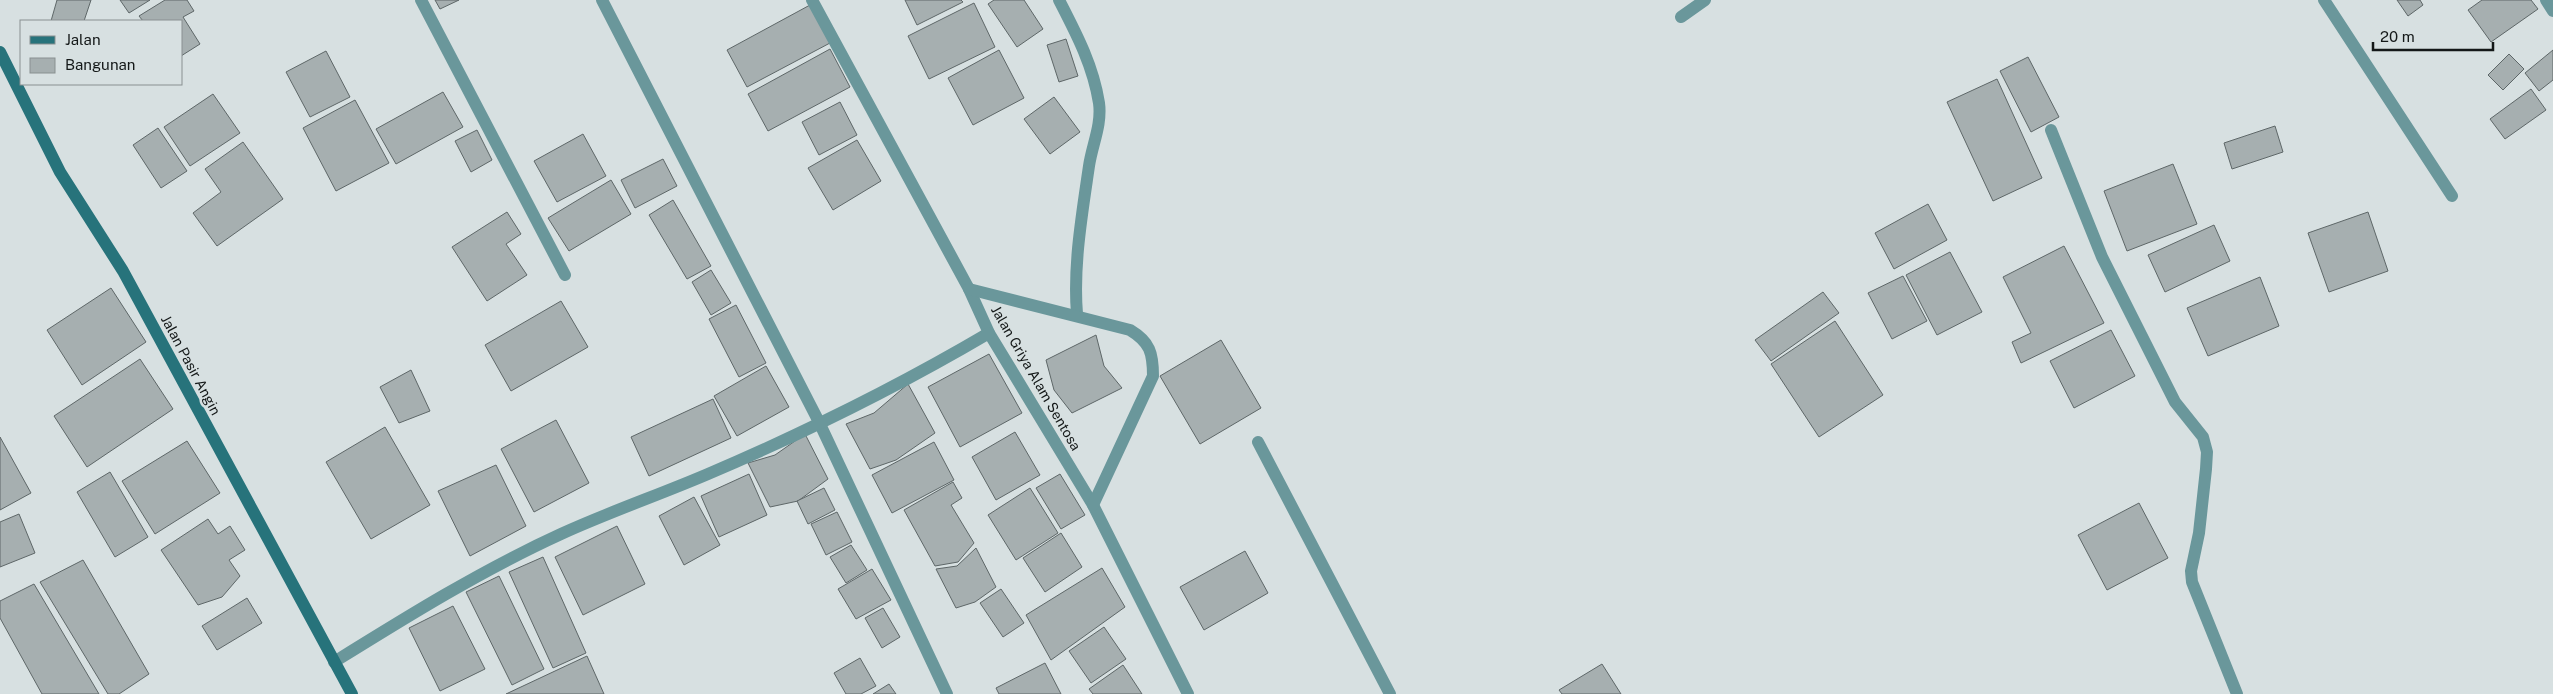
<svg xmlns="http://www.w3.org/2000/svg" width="2553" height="694" viewBox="0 0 2553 694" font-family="'Public Sans',sans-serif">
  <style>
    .building { fill: #a6afb0; stroke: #5e6768 }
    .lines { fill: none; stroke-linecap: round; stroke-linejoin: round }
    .lane { stroke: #6a979b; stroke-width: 12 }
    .street { stroke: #6a979b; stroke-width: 12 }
    .secondary { stroke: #27737b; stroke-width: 12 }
    .labels { text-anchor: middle; stroke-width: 5; stroke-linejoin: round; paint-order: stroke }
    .street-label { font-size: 14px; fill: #141818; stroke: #d7e0e1 }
  </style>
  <rect width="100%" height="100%" fill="#d7e0e1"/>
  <g class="building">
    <path d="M57 0H91L84 21H51Z"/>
    <path d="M120 0H150L129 13Z"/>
    <path d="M165 0H187L194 11 183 17 200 44 181 56V21H143L139 16Z"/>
    <path d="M435 0H459L440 9Z"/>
    <path d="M905 0H961L963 2 917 25Z"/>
    <path d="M994 0H1024L1043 29 1017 47 988 4Z"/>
    <path d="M2397 0H2420L2423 5 2408 16Z"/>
    <path d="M2482 0H2531L2538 9 2491 42 2468 10Z"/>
    <path d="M974 3 995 47 929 79 908 36Z"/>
    <path d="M810 5 830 43 747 87 727 50Z"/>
    <path d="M1066 39 1078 76 1059 82 1047 45Z"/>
    <path d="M830 49 850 87 768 131 748 94Z"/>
    <path d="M999 50 1024 98 973 125 948 78Z"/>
    <path d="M2553 50V80L2539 91 2525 73Z"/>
    <path d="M326 51 350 97 310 117 286 72Z"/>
    <path d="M2509 54 2524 69 2503 90 2488 75Z"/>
    <path d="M2028 57 2059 117 2031 132 2000 71Z"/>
    <path d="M1997 79 2042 178 1993 201 1947 102Z"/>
    <path d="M2531 89 2546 110 2505 139 2490 119Z"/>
    <path d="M443 92 463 127 396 164 376 129Z"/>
    <path d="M213 94 240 133 190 166 164 127Z"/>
    <path d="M1054 97 1080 132 1050 154 1024 119Z"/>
    <path d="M355 100 389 163 336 191 303 128Z"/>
    <path d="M840 102 857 135 819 155 802 122Z"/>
    <path d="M2275 126 2283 152 2232 169 2224 143Z"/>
    <path d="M158 128 187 171 161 188 133 145Z"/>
    <path d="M477 130 492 160 471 172 455 141Z"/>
    <path d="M583 134 606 176 557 202 534 161Z"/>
    <path d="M857 140 881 181 833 210 808 168Z"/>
    <path d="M243 142 283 199 217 246 193 213 221 192 205 169Z"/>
    <path d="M663 159 677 186 635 208 621 180Z"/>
    <path d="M2173 164 2197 224 2127 251 2104 191Z"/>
    <path d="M611 180 631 214 569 251 548 218Z"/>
    <path d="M673 200 711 266 687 279 649 215Z"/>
    <path d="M1928 204 1947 240 1894 269 1875 233Z"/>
    <path d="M507 212 521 234 506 244 527 275 487 301 452 247Z"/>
    <path d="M2368 212 2388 271 2329 292 2308 233Z"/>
    <path d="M2214 225 2230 261 2165 292 2148 255Z"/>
    <path d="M2064 246 2104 323 2021 363 2012 342 2031 333 2003 277Z"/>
    <path d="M1950 252 1982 312 1937 335 1906 275Z"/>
    <path d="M711 270 731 303 711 315 692 282Z"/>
    <path d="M1903 276 1927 321 1892 339 1868 293Z"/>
    <path d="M2260 277 2279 326 2208 356 2187 308Z"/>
    <path d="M111 288 146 342 82 385 47 330Z"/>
    <path d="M1823 292 1839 313 1771 361 1755 340Z"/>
    <path d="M561 301 588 347 511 391 485 345Z"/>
    <path d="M736 305 766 363 739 377 709 319Z"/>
    <path d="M1835 321 1883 395 1819 437 1771 364Z"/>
    <path d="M2111 330 2135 376 2074 408 2050 361Z"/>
    <path d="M1096 335 1104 366 1122 388 1072 413 1054 390 1046 360Z"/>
    <path d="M1221 340 1261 408 1200 444 1160 376Z"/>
    <path d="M989 354 1022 413 960 447 928 387Z"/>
    <path d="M140 359 173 409 87 467 54 416Z"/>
    <path d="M766 366 789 407 737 436 714 396Z"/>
    <path d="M411 370 430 411 399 423 380 387Z"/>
    <path d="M908 384 935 433 896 460 870 469 846 424 874 413Z"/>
    <path d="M713 399 731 438 649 476 631 437Z"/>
    <path d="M556 420 589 483 534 512 501 449Z"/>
    <path d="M385 427 430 505 371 539 326 462Z"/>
    <path d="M1015 432 1040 475 996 500 972 457Z"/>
    <path d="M805 434 828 479 798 501 770 507 748 463 775 455Z"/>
    <path d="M0 437 31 493 0 510Z"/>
    <path d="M187 441 220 493 155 534 122 481Z"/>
    <path d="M934 442 954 480 892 513 872 475Z"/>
    <path d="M496 465 526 526 470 556 438 491Z"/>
    <path d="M110 472 148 537 115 557 77 492Z"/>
    <path d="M749 474 767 515 719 537 701 496Z"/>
    <path d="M1060 474 1085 515 1061 529 1036 488Z"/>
    <path d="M953 482 962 498 951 505 974 543 958 562 935 566 904 510Z"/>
    <path d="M824 488 835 510 808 524 797 501Z"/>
    <path d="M1030 488 1058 533 1016 560 988 515Z"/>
    <path d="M694 497 720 545 684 565 659 516Z"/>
    <path d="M2139 503 2168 558 2107 590 2078 535Z"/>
    <path d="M837 512 852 542 826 555 811 524Z"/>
    <path d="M19 514 35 553 0 567V522Z"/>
    <path d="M208 519 218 534 230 526 245 550 229 560 240 576 222 597 198 605 161 550Z"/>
    <path d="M617 526 645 584 583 615 555 557Z"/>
    <path d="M1061 533 1082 567 1045 592 1023 558Z"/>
    <path d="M851 545 867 570 846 583 830 557Z"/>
    <path d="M976 548 996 587 975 602 956 608 936 569 957 566Z"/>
    <path d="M1245 551 1268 593 1204 630 1180 587Z"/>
    <path d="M543 557 586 653 553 668 509 572Z"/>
    <path d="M83 560 149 674 119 694H108L40 582Z"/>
    <path d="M1102 568 1125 607 1051 660 1026 615Z"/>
    <path d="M872 569 891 600 856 619 838 589Z"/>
    <path d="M499 576 544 669 512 685 466 592Z"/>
    <path d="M34 584 99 694H42L0 618V601Z"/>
    <path d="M1001 589 1024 623 1003 637 980 603Z"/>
    <path d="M247 598 262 623 217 650 202 626Z"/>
    <path d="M453 606 485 669 440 691 409 628Z"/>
    <path d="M883 608 900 637 882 648 865 618Z"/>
    <path d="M1104 627 1126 659 1091 683 1069 651Z"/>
    <path d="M587 656 604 694H506Z"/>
    <path d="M860 658 876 686 861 694H846L834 673Z"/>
    <path d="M1045 663 1061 694H999L996 688Z"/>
    <path d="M1602 664 1621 694H1562L1559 690Z"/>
    <path d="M1123 665 1142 694H1093L1089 689Z"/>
    <path d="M889 684 896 694H873Z"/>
  </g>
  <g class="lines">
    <path class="lane" d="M1681 17 1705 0"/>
    <g class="street">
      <path d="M421 0 565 275"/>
      <path d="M602 0 819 422 947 694"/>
      <path d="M812 0 969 289 989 333 1093 505 1188 694"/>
      <path d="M1059 0C1076 33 1093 65 1099 103 1102 125 1092 145 1089 166 1082 214 1073 266 1077 314"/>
      <path d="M2324 0 2452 196"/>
      <path d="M2546 0 2553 11"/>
      <path d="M2051 130 2102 257 2175 402 2203 437 2207 452 2206 469 2199 533 2191 571 2192 582 2237 694"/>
      <path d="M969 289 1130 330C1150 342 1153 353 1153 376L1093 505"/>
      <path d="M1258 442 1390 694"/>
      <path d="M334 662C408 616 482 570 561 534 609 512 659 495 708 474 804 433 899 386 989 333"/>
    </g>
    <path class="secondary" d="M0 52 60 172 123 271 352 694"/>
  </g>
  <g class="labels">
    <g class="street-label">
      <text transform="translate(191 365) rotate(62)" y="5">Jalan Pasir Angin</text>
      <text transform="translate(1036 378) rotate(60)" y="5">Jalan Griya Alam Sentosa</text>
    </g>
  </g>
  <rect x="20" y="20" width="162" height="65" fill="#d7e0e1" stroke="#899091"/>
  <rect x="30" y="36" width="25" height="8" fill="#27737b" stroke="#899091"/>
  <text x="65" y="45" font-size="15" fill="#141818">Jalan</text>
  <rect x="30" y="58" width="25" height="15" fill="#a6afb0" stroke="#899091"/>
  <text x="65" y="70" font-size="15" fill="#141818">Bangunan</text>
  <path d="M2373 42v8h120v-8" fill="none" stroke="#141818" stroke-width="2.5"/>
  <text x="2380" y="42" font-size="15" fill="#141818" stroke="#d7e0e1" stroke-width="4" paint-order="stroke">20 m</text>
</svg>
